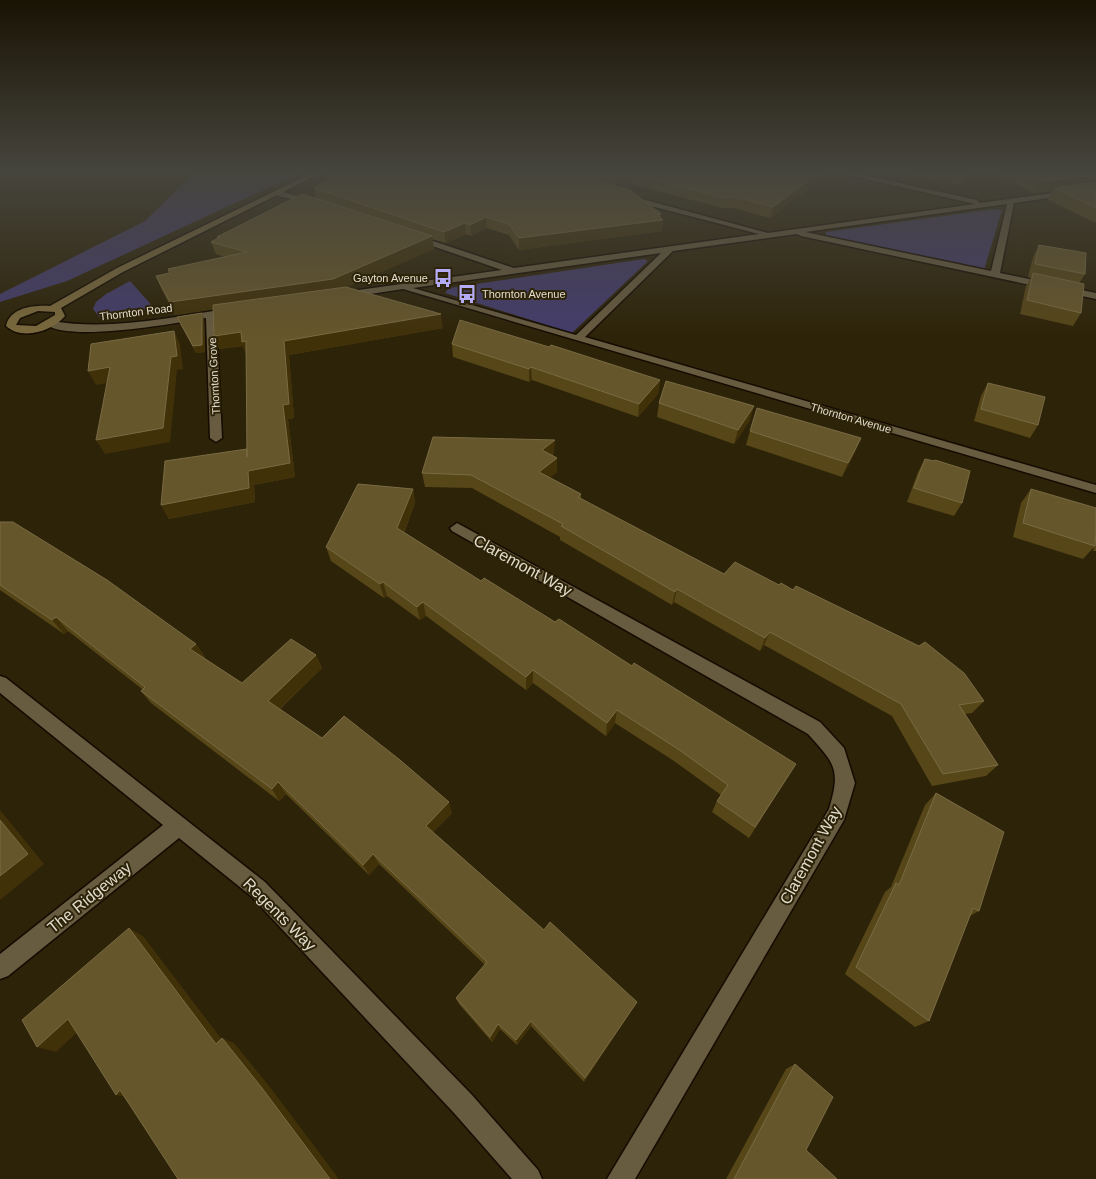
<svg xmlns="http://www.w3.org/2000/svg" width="1096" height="1179" viewBox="0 0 1096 1179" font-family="Helvetica,sans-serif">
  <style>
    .green { fill: #443c6c }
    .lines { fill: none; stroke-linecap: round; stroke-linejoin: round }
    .minor-casing { stroke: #150b00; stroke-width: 3 }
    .secondary-casing { stroke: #150b00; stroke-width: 3 }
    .minor { fill: #675b40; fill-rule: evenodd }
    .secondary { fill: #7b693c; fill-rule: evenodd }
    .wall { fill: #564618 }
    .shaded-wall { fill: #403109 }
    .building { fill: #66562b; stroke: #796b44 }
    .labels { text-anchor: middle; stroke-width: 4; stroke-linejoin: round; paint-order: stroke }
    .far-poi-label { font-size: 11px; fill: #e2dccd; stroke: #2d2308; text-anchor: end }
    .far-street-label { font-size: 11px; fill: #e2dccd; stroke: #2d2308 }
    .near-street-label { font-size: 16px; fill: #e2dccd; stroke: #2d2308 }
  </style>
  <rect width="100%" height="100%" fill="#2d2308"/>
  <g class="green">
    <path d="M195 172H302L67 281 0 302V294L145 221Z"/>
    <path d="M995 209 1002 210 984 270 826 236V232Z"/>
    <path d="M644 259 648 261 572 333 445 293 449 288Z"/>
    <path d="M130 281 154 308 99 317 93 309 96 302 106 294Z"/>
  </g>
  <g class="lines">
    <g class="minor-casing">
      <g id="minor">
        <path d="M836 172H849L977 200 980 203 1096 187V191L1014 203 1000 273 1096 293V299L801 236 797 234 673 251 585 337 1096 485V493L403 289 344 298 339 295 344 292 502 270 412 239V235H415L514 268 759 234 624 199 623 197 627 195 768 233 975 204ZM1007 204 991 271 805 232ZM661 253 576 335 413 288Z"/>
        <path d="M278 191 318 201 319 203 315 205 275 195V191Z"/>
        <path d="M232 308 237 311 235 313 216 316 222 438 216 442 210 438 206 318C177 323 67 343 46 324L51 321C112 331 172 317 232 308Z"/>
        <path d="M457 523 820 722 844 748 855 783 844 820 635 1179H607L829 809C841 769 835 764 808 734L452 531 450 528Z"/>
        <path d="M0 676 6 678 265 882 472 1095 538 1170 542 1179H512L454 1113 251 896 179 838 8 976 0 979V954L163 825 0 693Z"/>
      </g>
    </g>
    <g class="secondary-casing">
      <path id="secondary" d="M314 172H323L123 272 61 308 65 316C53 331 22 341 6 326 10 307 35 305 50 306L117 268ZM38 311 55 312V315L36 326 16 325 20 318Z"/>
    </g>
    <use href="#minor" class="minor"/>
    <use href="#secondary" class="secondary"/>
  </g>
  <g class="wall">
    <path d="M338 172H831L770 218 733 208H722L616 180 615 186 663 220 662 231 519 250 509 235 487 228 471 236 466 234 446 243 432 239 434 249 347 287 443 328 289 355 294 418 288 419 295 477 254 485 255 502 169 519 161 505 247 450 246 354 243 346 219 349 214 336 213 309 175 315 161 288 156 276 169 273 168 269 225 257 216 254 211 242 218 239 217 237 316 198 314 188 327 182 326 178Z"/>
    <path d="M897 172H975L962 186Z"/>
    <path d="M990 172H1096V181L1090 179 1088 184 1096 182V223L1048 200 1052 191 1034 193Z"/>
    <path d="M1039 245 1085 274 1079 283 1081 313 1073 326 1020 314 1026 286 1031 278 1028 277 1033 257Z"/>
    <path d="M202 313 204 320 205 352 196 353 177 317Z"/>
    <path d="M452 344 549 347 660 380 658 394 638 417 532 380 529 382 453 357Z"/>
    <path d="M988 383 1038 425 1030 438 974 421 981 396Z"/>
    <path d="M659 403 750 420 734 444 657 417Z"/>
    <path d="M750 431 861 438 855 452 842 477 746 445Z"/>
    <path d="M554 453 552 456 557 458V472L549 478 581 494V499L724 574 984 701 972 713 965 714 998 765 986 776 932 786 892 716 764 645 760 651 674 602 672 605 560 540V537L472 488 425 487 422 473Z"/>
    <path d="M925 459 962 503 954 516 907 502 918 472Z"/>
    <path d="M413 489 415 503 404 533 481 581 632 666 796 764 749 838 712 812 717 801 721 795 674 761 615 723 606 736 533 683 526 690 426 616 420 620 387 596 384 598 331 561 326 547Z"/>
    <path d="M1031 489 1096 534V551H1093L1094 547 1083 559 1013 537 1021 503Z"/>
    <path d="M0 522 196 644 205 657 204 658 242 683 316 655 322 668 280 709 322 738 452 813 433 832 544 930 637 1002 633 1008 584 1082 531 1026 517 1045 500 1029 492 1042 459 1004 456 998 485 965 379 864 369 875 286 794 279 801 151 703 141 691 142 689 68 631 64 634 0 590Z"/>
    <path d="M936 793 979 911 970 916 929 1021 915 1027 845 974 885 892 891 887 925 805Z"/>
    <path d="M795 1064 806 1150 837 1179H726L786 1069Z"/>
  </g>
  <g class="shaded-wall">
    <path d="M820 172H831L770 218 773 207Z"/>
    <path d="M969 172H975L962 186 967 175Z"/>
    <path d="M1092 175 1086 186 1054 188 1052 191 1034 193 1040 182Z"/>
    <path d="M661 214V220H663L662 231 519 250V238Z"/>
    <path d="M486 217 487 228 471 236 470 225Z"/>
    <path d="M465 223 466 234 446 243 444 232Z"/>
    <path d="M432 236 434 249 336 292 175 315 170 302Z"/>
    <path d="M202 313 204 320 205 352 196 353 193 346Z"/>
    <path d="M441 314 443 328 289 355 294 418 288 419 295 477 254 485 255 502 169 519 161 505 248 471 283 405 284 341Z"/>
    <path d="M174 331 180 344 183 369 177 370 170 442 105 454 96 440Z"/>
    <path d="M241 332 246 341 247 356 243 346 219 349 214 336Z"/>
    <path d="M110 367 117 381 96 385 88 371Z"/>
    <path d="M531 367 532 380 529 382V369Z"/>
    <path d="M660 380 658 394 638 417 639 404Z"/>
    <path d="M754 406 750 420 734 444 738 430Z"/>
    <path d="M861 438 855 452 842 477 848 463Z"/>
    <path d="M555 440 554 453 542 464V450Z"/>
    <path d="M557 458V472L539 486V472Z"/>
    <path d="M413 489 415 503 400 542 397 528Z"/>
    <path d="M383 582 387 596 384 598 380 584Z"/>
    <path d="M677 589 674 602 672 605 675 592Z"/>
    <path d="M423 602 426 616 420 620 417 607Z"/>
    <path d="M56 617 68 631 64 634 52 620Z"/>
    <path d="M770 632 764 645 760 651 765 638Z"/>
    <path d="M196 644 205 657 199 662 190 649Z"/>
    <path d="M316 655 322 668 275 713 268 701Z"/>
    <path d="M533 670V683L526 690V677Z"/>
    <path d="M617 710 615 723 606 736 607 723Z"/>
    <path d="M278 782 286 794 279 801 272 789Z"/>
    <path d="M449 802 452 813 429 836 426 826Z"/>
    <path d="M0 810 44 864 0 900Z"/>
    <path d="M373 854 379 864 369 875 363 865Z"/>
    <path d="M129 928 143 936 229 1049 216 1044Z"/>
    <path d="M637 1002 633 1008 584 1082 585 1078Z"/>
    <path d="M68 1019 85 1025 56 1052 37 1047Z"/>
    <path d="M531 1021V1026L517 1045 516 1040Z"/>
    <path d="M498 1024 500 1029 492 1042 490 1037Z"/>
    <path d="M222 1038 234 1043 273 1091 339 1179H330Z"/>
    <path d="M120 1090 132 1098 116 1095Z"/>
  </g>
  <g class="building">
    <path d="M338 172H562L630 190 661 214 658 215 663 220 519 238 509 224 486 217 470 225 465 223 444 232 314 188 331 179 326 178Z"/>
    <path d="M589 172H606L616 179Z"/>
    <path d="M624 172H820L773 207 735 197 724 198Z"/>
    <path d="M954 172H969L967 175Z"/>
    <path d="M1019 172H1086L1092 175 1040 182Z"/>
    <path d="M1096 182V208L1054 188Z"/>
    <path d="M302 194 432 236 333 279 170 302 156 276 170 273 168 269 247 252 211 242 220 237H217Z"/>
    <path d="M1039 245 1086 253 1085 274 1035 264Z"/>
    <path d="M1033 273 1084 284 1081 313 1027 300Z"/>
    <path d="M346 287 441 314 284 341 289 404 283 405 290 463 248 471 249 488 161 505 165 461 247 449V457L246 341 242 342 241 332 214 336 213 305Z"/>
    <path d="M202 313V345L193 346 177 317Z"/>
    <path d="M460 320 549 347 551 345 660 380 639 404 531 367 529 369 452 344Z"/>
    <path d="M174 331 177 356 171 357 163 428 96 440 110 367 88 371 91 344Z"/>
    <path d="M666 381 754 406 738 430 659 403Z"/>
    <path d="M988 383 1045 397 1038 425 981 409Z"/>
    <path d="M757 408 861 438 848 463 750 431Z"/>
    <path d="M433 437 555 440 542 450 557 458 539 472 581 494 578 497 724 574 735 562 779 585 781 583 793 590 796 586 919 646 925 642 964 673 984 701 959 705 998 765 943 774 901 704 770 632 765 638 677 589 675 592 561 526 563 524 471 475 422 473Z"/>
    <path d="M925 459 934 461 935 460 970 471 962 503 914 488Z"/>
    <path d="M358 484 413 489 397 528 481 581 484 578 555 622 559 619 632 666 634 663 796 764 755 827 717 801 728 785 678 749 617 710 607 723 533 670 526 677 423 602 417 607 383 582 380 584 326 547Z"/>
    <path d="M1031 489 1096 508V531L1095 546 1023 523Z"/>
    <path d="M0 522H13L107 580 196 644 190 649 242 683 291 639 316 655 268 701 322 738 344 716 400 760 449 802 426 826 544 930 550 922 637 1002 585 1078 531 1021 516 1040 498 1024 490 1037 456 998 487 962 373 854 363 865 278 782 272 789 141 691 145 687 56 617 52 620 0 585Z"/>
    <path d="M936 793 1004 832 979 911 973 908 929 1021 856 967 896 883 899 885Z"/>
    <path d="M0 820 28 854 0 876Z"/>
    <path d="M129 928 216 1044 222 1038 262 1088 330 1179H178L120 1090 116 1095 68 1019 37 1047 22 1020Z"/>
    <path d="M795 1064 833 1097 806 1150 837 1179H734Z"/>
  </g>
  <linearGradient id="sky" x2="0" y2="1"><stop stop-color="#191304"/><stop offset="0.51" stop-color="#46453d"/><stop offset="1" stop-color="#46453d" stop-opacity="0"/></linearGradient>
  <rect width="1096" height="337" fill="url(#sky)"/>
  <defs>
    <g id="bus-bare" transform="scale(1.5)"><path d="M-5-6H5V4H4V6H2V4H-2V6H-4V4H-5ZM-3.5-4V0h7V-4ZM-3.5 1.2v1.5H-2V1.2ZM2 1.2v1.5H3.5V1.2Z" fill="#b5acf8" stroke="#2d2308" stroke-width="2.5" paint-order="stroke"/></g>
  </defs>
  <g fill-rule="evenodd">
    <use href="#bus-bare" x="443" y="278"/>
    <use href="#bus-bare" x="467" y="294"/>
  </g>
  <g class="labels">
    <g class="far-poi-label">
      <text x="428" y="282">Gayton Avenue</text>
      <text x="482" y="298" text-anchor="start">Thornton Avenue</text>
    </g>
    <g class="far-street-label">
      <text transform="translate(136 312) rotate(-7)" y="4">Thornton Road</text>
      <text transform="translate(214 376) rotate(-93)" y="4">Thornton Grove</text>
      <text transform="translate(851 418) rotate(16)" y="4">Thornton Avenue</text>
    </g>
    <g class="near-street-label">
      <text transform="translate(523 565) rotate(29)" y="6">Claremont Way</text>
      <text transform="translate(810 855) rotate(-61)" y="6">Claremont Way</text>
      <text transform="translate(89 897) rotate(-39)" y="6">The Ridgeway</text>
      <text transform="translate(280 914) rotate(45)" y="6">Regents Way</text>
    </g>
  </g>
</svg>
